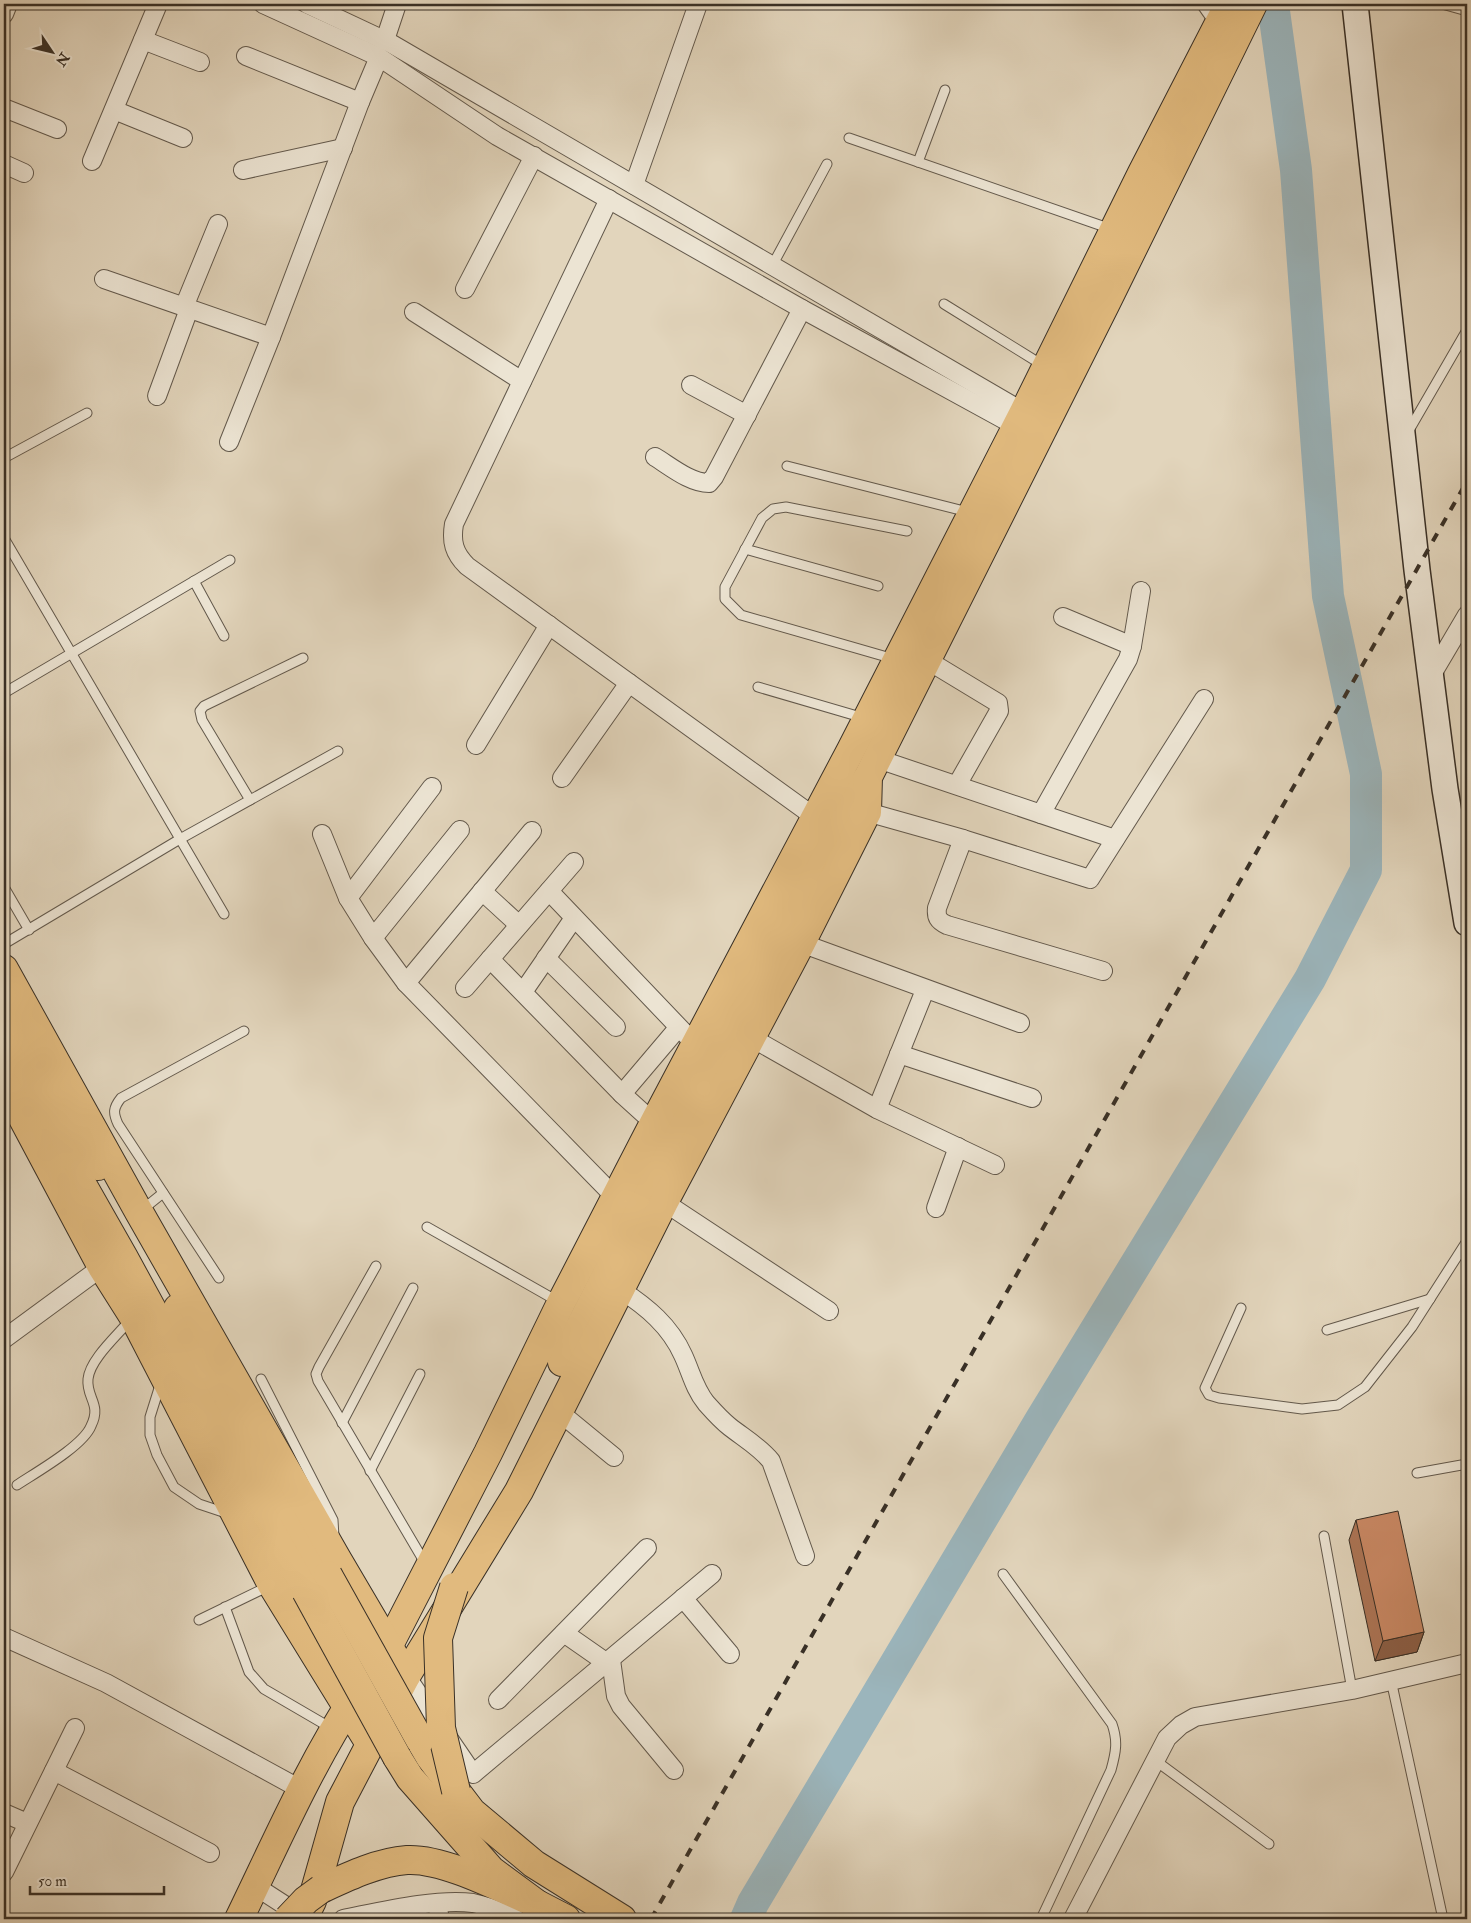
<svg xmlns="http://www.w3.org/2000/svg" width="1471" height="1923" viewBox="0 0 1471 1923" font-family="'IM FELL Double Pica',serif">
  <style>
    .lines { fill: none; stroke-linecap: round; stroke-linejoin: round }
    .river { stroke: #9bb5bc; stroke-width: 32 }
    .lane-casing { stroke: #63594c; stroke-width: 11 }
    .street-casing { stroke: #63594c; stroke-width: 20 }
    .secondary-casing { stroke: #393026; stroke-width: 28 }
    .primary-casing { stroke: #393026; stroke-width: 30 }
    .highway-casing { stroke: #393026; stroke-width: 30 }
    .lane { stroke: #ece4d3; stroke-width: 9 }
    .street { stroke: #ece4d3; stroke-width: 18 }
    .secondary { stroke: #ece4d3; stroke-width: 25 }
    .primary { stroke: #e1ba7e; stroke-width: 28 }
    .highway { stroke: #e1ba7e; stroke-width: 28 }
    .rail { stroke: #393026; stroke-width: 4; stroke-dasharray: 9 9; stroke-linecap: butt }
    .primary-bridge-casing { stroke: #393026; stroke-width: 30; stroke-linecap: butt }
    .highway-bridge-casing { stroke: #393026; stroke-width: 30; stroke-linecap: butt }
    .primary-bridge { stroke: #e1ba7e; stroke-width: 28 }
    .highway-bridge { stroke: #e1ba7e; stroke-width: 28 }
    .wall { fill: #ad7657; stroke: #393026 }
    .shaded-wall { fill: #8d6047; stroke: #393026 }
    .building { fill: #c98965; stroke: #393026 }
  </style>
  <rect width="100%" height="100%" fill="#e2d5bc"/>
  <filter id="stains"><feTurbulence type="fractalNoise" baseFrequency=".004" numOctaves="4"/><feColorMatrix values="0 0 0 0 .2 0 0 0 0 .09 0 0 0 0 .02 0 0 0 .5 -.17"/></filter>
  <radialGradient id="worn" r=".72"><stop offset=".6" stop-color="#630" stop-opacity="0"/><stop offset="1" stop-color="#630" stop-opacity=".3"/></radialGradient>
  <g class="lines">
    <path class="river" d="M746 1919 753 1903 1040 1421 1310 979 1366 870V774L1328 596 1296 170 1273 4"/>
    <g class="lane-casing">
      <g id="lane">
        <path d="M1201 4 1215 24"/>
        <path d="M1442 4 1467 11"/>
        <path d="M849 138 1111 229"/>
        <path d="M918 162 945 90"/>
        <path d="M772 266 827 164"/>
        <path d="M944 304 1044 366"/>
        <path d="M1408 432 1467 330"/>
        <path d="M4 458 87 413"/>
        <path d="M787 466 968 512"/>
        <path d="M4 538 224 914"/>
        <path d="M745 549 878 586"/>
        <path d="M194 581 224 636"/>
        <path d="M894 659 741 615 725 599V587L762 518 773 509 786 507 907 531"/>
        <path d="M758 687 864 718"/>
        <path d="M4 693 230 560"/>
        <path d="M250 800 202 720 200 711 204 706 303 658"/>
        <path d="M4 887 29 930"/>
        <path d="M4 944 180 839 338 751"/>
        <path d="M142 1210 163 1193"/>
        <path d="M427 1227 559 1302"/>
        <path d="M376 1266 319 1367 316 1374 318 1381 425 1563"/>
        <path d="M219 1278 118 1124C113 1113 113 1108 121 1098L244 1031"/>
        <path d="M1241 1308 1205 1388 1209 1395 1219 1398 1302 1409 1338 1405 1365 1387 1412 1327 1467 1241"/>
        <path d="M1327 1330 1430 1299"/>
        <path d="M261 1379 333 1520 334 1537"/>
        <path d="M161 1382 150 1417V1435L157 1455 174 1487 199 1504 229 1514"/>
        <path d="M342 1423 413 1288"/>
        <path d="M370 1471 420 1374"/>
        <path d="M1417 1473 1467 1464"/>
        <path d="M17 1485C35 1473 83 1446 91 1426 102 1404 86 1398 88 1379 90 1359 118 1335 130 1320"/>
        <path d="M1324 1536 1352 1690"/>
        <path d="M1003 1574 1112 1724C1118 1741 1116 1752 1111 1770L1041 1919"/>
        <path d="M225 1607 249 1672 264 1689 331 1728"/>
        <path d="M199 1620 269 1586"/>
        <path d="M1391 1680 1443 1919"/>
        <path d="M1156 1761 1269 1844"/>
      </g>
    </g>
    <g class="street-casing">
      <g id="street">
        <path d="M263 4 379 57 497 136 802 309 1025 431"/>
        <path d="M307 4 390 43 1032 417"/>
        <path d="M4 14 8 4"/>
        <path d="M143 40 200 62"/>
        <path d="M385 40 397 4"/>
        <path d="M246 56 360 102"/>
        <path d="M4 108 57 129"/>
        <path d="M114 110 183 138"/>
        <path d="M92 161 158 4"/>
        <path d="M4 164 24 173"/>
        <path d="M243 170 343 148"/>
        <path d="M634 185 698 4"/>
        <path d="M609 199 454 524C451 542 454 553 467 566L816 818"/>
        <path d="M104 279 271 337"/>
        <path d="M465 289 534 156"/>
        <path d="M184 307 218 224"/>
        <path d="M414 312 522 381"/>
        <path d="M691 385 747 415"/>
        <path d="M157 396 189 309"/>
        <path d="M229 442 271 337 360 102 379 57"/>
        <path d="M655 457C670 466 690 483 709 483L714 477 802 309"/>
        <path d="M1063 617 1132 646"/>
        <path d="M927 660 998 703 999 711 957 785"/>
        <path d="M1431 676 1467 615"/>
        <path d="M476 745 549 625"/>
        <path d="M878 759 1115 839"/>
        <path d="M562 778 629 683"/>
        <path d="M867 812 963 839 1090 879 1204 699"/>
        <path d="M1041 814 1128 659 1132 646 1141 591"/>
        <path d="M322 834 348 898 373 938 406 983 615 1197"/>
        <path d="M963 839 937 908C936 917 938 921 947 925L1103 971"/>
        <path d="M482 891 519 925"/>
        <path d="M549 891 695 1044"/>
        <path d="M348 898 432 787"/>
        <path d="M373 938 460 830"/>
        <path d="M801 943 1020 1023"/>
        <path d="M546 958 616 1027"/>
        <path d="M490 959 622 1094 654 1123"/>
        <path d="M406 983 532 831"/>
        <path d="M465 988 574 862"/>
        <path d="M523 992 574 918"/>
        <path d="M752 1038 877 1109 995 1165"/>
        <path d="M899 1054 1032 1098"/>
        <path d="M622 1094 678 1028"/>
        <path d="M877 1109 925 990"/>
        <path d="M664 1202 829 1311"/>
        <path d="M936 1208 958 1147"/>
        <path d="M621 1290C647 1307 670 1326 683 1355 691 1372 694 1388 706 1403 714 1412 721 1420 730 1427 744 1438 760 1447 771 1461L805 1556"/>
        <path d="M4 1339 102 1267"/>
        <path d="M558 1411 614 1457"/>
        <path d="M683 1598 730 1654"/>
        <path d="M564 1633 607 1663"/>
        <path d="M4 1637 106 1683 302 1790"/>
        <path d="M611 1660 616 1696 621 1706 674 1770"/>
        <path d="M406 1676 473 1774 712 1574"/>
        <path d="M498 1700 647 1548"/>
        <path d="M54 1771 210 1853"/>
        <path d="M4 1813 27 1823"/>
        <path d="M4 1872 75 1728"/>
        <path d="M255 1886 303 1917"/>
        <path d="M437 1904 440 1919"/>
        <path d="M343 1919C379 1912 436 1898 473 1903 488 1906 502 1912 516 1919"/>
        <path d="M1073 1919 1167 1738 1181 1725 1195 1717 1352 1690 1467 1663"/>
      </g>
    </g>
    <g class="secondary-casing">
      <path id="secondary" d="M1355 4 1417 570 1445 789 1467 923"/>
    </g>
    <g class="primary-casing">
      <g id="primary">
        <path d="M4 1000 98 1166"/>
        <path d="M4 1047 124 1258 306 1591"/>
        <path d="M178 1308 328 1575"/>
        <path d="M562 1362 764 963 800 885 866 780"/>
        <path d="M388 1647 488 1453 561 1303 654 1123 851 750 1024 412 1142 173 1229 4"/>
        <path d="M406 1676 519 1491 664 1202 801 943 867 812 868 777 1106 303 1253 4"/>
        <path d="M420 1740 430 1757 472 1812 534 1864 622 1919"/>
        <path d="M397 1757 410 1778 491 1870 537 1904 566 1919"/>
      </g>
    </g>
    <g class="highway-casing">
      <g id="highway">
        <path d="M4 969 139 1212 337 1559 406 1676 340 1802 312 1901 307 1911"/>
        <path d="M4 1083 102 1267 133 1316 272 1585 370 1744"/>
        <path d="M321 1889C347 1877 378 1862 407 1860 444 1858 502 1889 537 1904"/>
        <path d="M239 1919C276 1843 310 1764 357 1693"/>
      </g>
    </g>
    <use href="#lane" class="lane"/>
    <use href="#street" class="street"/>
    <use href="#secondary" class="secondary"/>
    <use href="#primary" class="primary"/>
    <use href="#highway" class="highway"/>
    <path class="rail" d="M651 1919 1467 481"/>
    <g class="primary-bridge-casing">
      <g id="primary-bridge">
        <path d="M328 1575 420 1740"/>
        <path d="M454 1587 438 1638 441 1728 456 1791"/>
        <path d="M306 1591 397 1757"/>
      </g>
    </g>
    <g class="highway-bridge-casing">
      <path id="highway-bridge" d="M288 1919 306 1900 321 1889"/>
    </g>
    <use href="#primary-bridge" class="primary-bridge"/>
    <use href="#highway-bridge" class="highway-bridge"/>
  </g>
  <path class="wall" d="M1356 1520 1424 1632 1417 1652 1375 1661 1349 1540Z"/>
  <path class="shaded-wall" d="M1424 1632 1417 1652 1375 1661 1383 1641Z"/>
  <path class="building" d="M1398 1511 1424 1632 1383 1641 1356 1520Z"/>
  <rect width="1471" height="1923" fill="none" stroke="#e2d5bc" stroke-width="20"/>
  <rect x="5" y="5" width="1461" height="1913" fill="none" stroke="#393026" stroke-width="2.5"/>
  <rect x="10" y="10" width="1451" height="1903" fill="none" stroke="#393026"/>
  <g transform="translate(52 52) rotate(125)" stroke="#ece4d3" stroke-width="4" paint-order="stroke">
  <path d="M0-4L9 19L0 12L-9 19Z" fill="#393026"/>
  <text y="-8" font-size="14" font-weight="bold" text-anchor="middle" fill="#393026">N</text>
  </g>
  <path d="M30 1886v8h134v-8" fill="none" stroke="#393026" stroke-width="2.5"/>
  <text x="38" y="1886" font-size="15" fill="#393026" stroke="#ece4d3" stroke-width="4" paint-order="stroke">50 m</text>
  <rect width="100%" height="100%" filter="url(#stains)"/>
  <rect width="100%" height="100%" fill="url(#worn)"/>
</svg>
